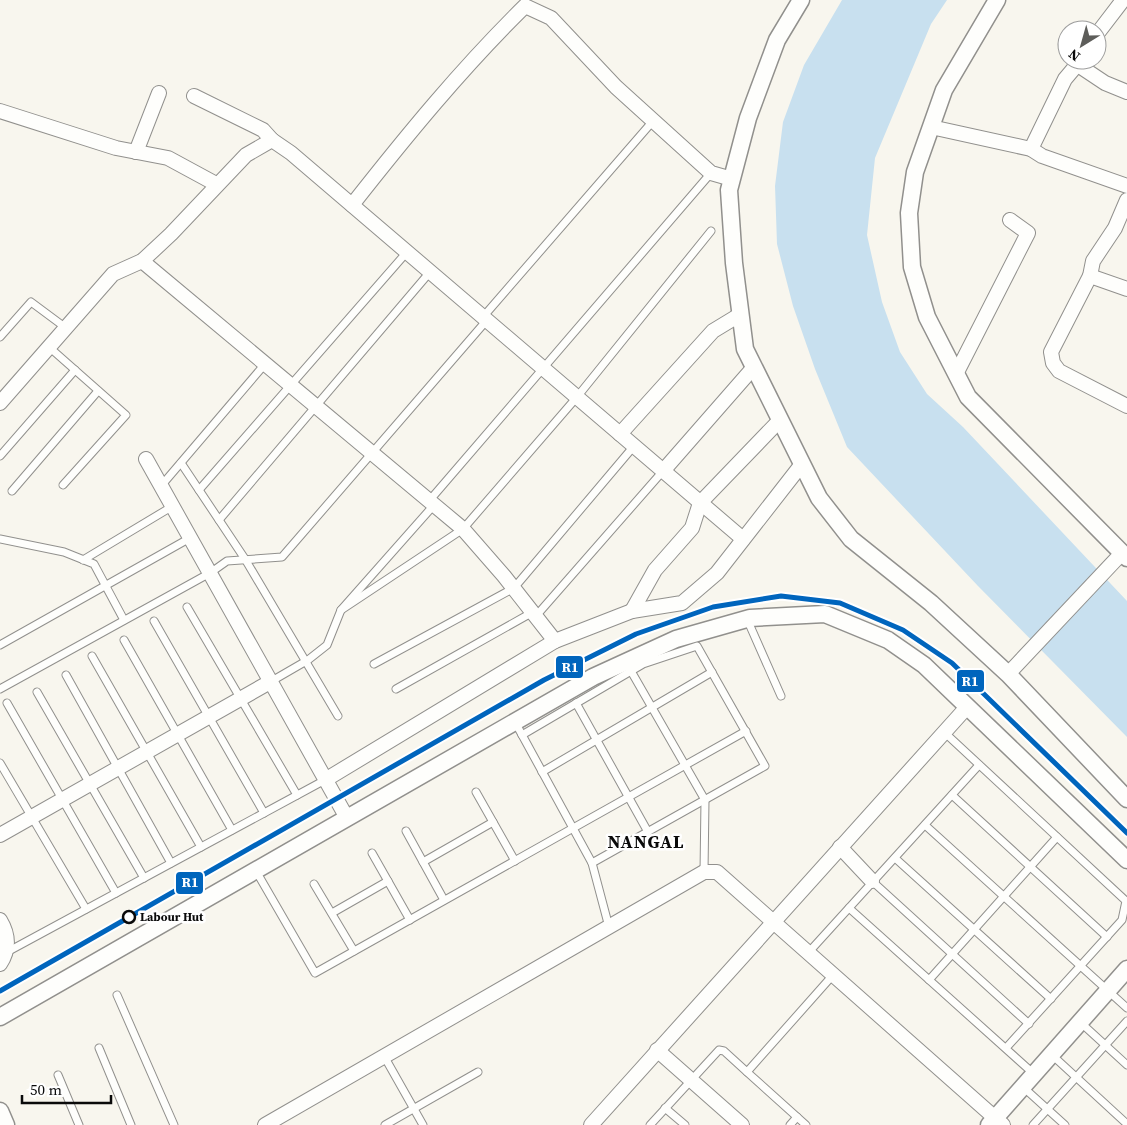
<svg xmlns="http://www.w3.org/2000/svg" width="1127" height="1125" viewBox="0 0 1127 1125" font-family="'Source Serif 4',serif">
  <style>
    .water { fill: #c8e0ef }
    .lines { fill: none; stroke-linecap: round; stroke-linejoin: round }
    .service-casing { stroke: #91908d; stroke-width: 9 }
    .minor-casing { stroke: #91908d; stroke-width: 16 }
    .tertiary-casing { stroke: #91908d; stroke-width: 19 }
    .service { stroke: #fefefc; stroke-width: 7 }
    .minor { stroke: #fefefc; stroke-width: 14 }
    .tertiary { stroke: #fefefc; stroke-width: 16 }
    .rail-1-casing { stroke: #fff; stroke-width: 9 }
    .rail-1 { stroke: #0065bd; stroke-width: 5 }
    .stop-dot { fill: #fff; stroke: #0a0a0a; stroke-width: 2.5 }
    .labels { text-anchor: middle; stroke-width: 5; stroke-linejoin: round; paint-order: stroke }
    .stop-label { font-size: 12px; font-weight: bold; fill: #0a0a0a; stroke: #fff; text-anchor: start }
    .district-label { font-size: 18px; font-weight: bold; letter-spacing: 1px; fill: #0a0a0a; stroke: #fff }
    .line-badge { stroke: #fff; stroke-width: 2 }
    .badge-label { font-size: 14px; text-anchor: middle; font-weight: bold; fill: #fff }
  </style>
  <rect width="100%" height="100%" fill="#f8f6ee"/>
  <path class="water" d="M842 0H947L931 24 875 158 867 235 882 302 900 352 927 394 963 427 1127 601V737L978 586 847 447 815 369 793 306 777 244 775 186 783 122 804 65Z"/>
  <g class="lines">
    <g class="service-casing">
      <g id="service">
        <path d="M483 317 653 121"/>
        <path d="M0 337 31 302 66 328"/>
        <path d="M49 347 126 415 63 485"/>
        <path d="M0 456 75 370"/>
        <path d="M181 463 245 559 338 716"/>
        <path d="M161 486 265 364"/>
        <path d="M199 490 407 252"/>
        <path d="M12 491 98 391"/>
        <path d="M429 501 711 173"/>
        <path d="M219 520 430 272"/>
        <path d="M0 539 64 552 94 564 124 620"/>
        <path d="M83 560 173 506"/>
        <path d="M187 607 297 795"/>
        <path d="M341 610 463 529 577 397 711 231"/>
        <path d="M536 616 663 471"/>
        <path d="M747 619 781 696"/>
        <path d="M154 621 264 813"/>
        <path d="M124 640 232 830"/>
        <path d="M0 645 190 538"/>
        <path d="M92 656 201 847"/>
        <path d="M374 664 514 588 634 446"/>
        <path d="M631 671 705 800 704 872"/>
        <path d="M66 675 171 863"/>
        <path d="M270 682 308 660 327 645 341 610 434 505"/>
        <path d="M0 689 210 573 227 561 282 557 487 320"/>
        <path d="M396 689 533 612"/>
        <path d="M37 692 144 878"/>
        <path d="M7 703 116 893"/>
        <path d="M576 703 648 832"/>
        <path d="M515 722 592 863 609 927"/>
        <path d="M944 732 1126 901 1122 920 1006 1048"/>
        <path d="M522 735 643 664 697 646 765 766 592 863"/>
        <path d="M0 763 86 909"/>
        <path d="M542 772 712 672"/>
        <path d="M476 792 515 861"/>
        <path d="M952 795 1107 937"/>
        <path d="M925 825 1127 1008"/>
        <path d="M406 831 444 900"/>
        <path d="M372 853 410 920"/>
        <path d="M895 858 1051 999"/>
        <path d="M423 862 493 822"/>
        <path d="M256 871 315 973 746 731"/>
        <path d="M872 881 1029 1024"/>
        <path d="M314 884 354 951"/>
        <path d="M849 908 1034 1074"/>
        <path d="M332 913 388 881"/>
        <path d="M7 952 325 780"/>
        <path d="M808 953 979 765"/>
        <path d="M929 980 1057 837"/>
        <path d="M117 995 174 1125"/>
        <path d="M1080 1022 1127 1065"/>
        <path d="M99 1048 131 1125"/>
        <path d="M1052 1055 1127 1124"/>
        <path d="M384 1056 423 1125"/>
        <path d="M747 1072 806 1125"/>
        <path d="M58 1075 79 1125"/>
        <path d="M1023 1087 1065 1125"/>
        <path d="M665 1108 685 1125"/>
        <path d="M385 1125 478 1072"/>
        <path d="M650 1125 719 1050 724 1051 747 1072 833 975"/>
        <path d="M790 1125 797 1117"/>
        <path d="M1033 1125 1127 1021"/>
      </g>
    </g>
    <g class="minor-casing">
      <g id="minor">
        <path d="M1097 34 1123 0"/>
        <path d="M1078 65 1105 83 1127 92"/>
        <path d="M194 96 263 130 272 140"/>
        <path d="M0 111 116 148 168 158 216 184"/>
        <path d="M931 127 1031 149 1042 156 1127 186"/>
        <path d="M1031 149 1065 79 1081 60"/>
        <path d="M136 152 159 93"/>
        <path d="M1127 200 1115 228 1093 261 1090 276 1051 352 1053 363 1059 371 1127 406"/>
        <path d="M352 205C407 135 462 68 525 6L551 18 616 87 711 173 732 179"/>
        <path d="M142 261 463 529 504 576 555 641"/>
        <path d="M1090 276 1127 289"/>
        <path d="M956 374 1028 233 1010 220"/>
        <path d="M0 403 113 274 142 261 171 234 246 155 272 140 291 153 743 539"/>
        <path d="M620 434 713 331 741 314"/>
        <path d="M146 459 347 818"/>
        <path d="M663 471 754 367"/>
        <path d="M632 611 655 570 692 528 700 503 780 420"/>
        <path d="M1008 674 1122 553"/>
        <path d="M325 780 555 641 632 611 682 603 717 573 802 464"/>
        <path d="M0 835 270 682"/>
        <path d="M840 847 872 881"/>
        <path d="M0 920C9 935 9 950 0 964"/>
        <path d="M657 1050 742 1125"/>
        <path d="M265 1125 704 872H717L1003 1125"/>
        <path d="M591 1125 967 707"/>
      </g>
    </g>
    <g class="tertiary-casing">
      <g id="tertiary">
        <path d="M801 0 777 40 748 118 729 190 734 263 745 349 819 498 851 539 931 603 1008 674 1127 799"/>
        <path d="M997 0 944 90 915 172 909 213 912 267 927 317 968 397 1127 558"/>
        <path d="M0 1017 593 677 676 639 750 618 825 614 888 640 924 665 1127 860"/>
        <path d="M0 1111 6 1125"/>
        <path d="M989 1125 1127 969"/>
      </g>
    </g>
    <use href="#service" class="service"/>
    <use href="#minor" class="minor"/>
    <use href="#tertiary" class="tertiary"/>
    <g class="rail-1-casing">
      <path id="rail-1" d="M0 991 544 680 636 634 713 607 781 596 840 603 903 630 952 663 1127 833"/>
    </g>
    <use href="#rail-1" class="rail-1"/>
  </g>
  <circle class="stop-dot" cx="129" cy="917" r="6"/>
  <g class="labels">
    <g class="stop-label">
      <text x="140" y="921">Labour Hut</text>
    </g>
    <g class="district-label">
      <text x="646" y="848">NANGAL</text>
    </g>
  </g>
  <g class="line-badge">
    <rect x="555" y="655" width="29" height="24" rx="5" fill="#0065bd"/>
    <rect x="956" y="669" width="29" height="24" rx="5" fill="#0065bd"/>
    <rect x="175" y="871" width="29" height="24" rx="5" fill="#0065bd"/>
  </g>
  <g class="badge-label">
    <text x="570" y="672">R1</text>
    <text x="970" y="686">R1</text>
    <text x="190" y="887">R1</text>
  </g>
  <g transform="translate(1082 45) rotate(217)"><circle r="24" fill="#ffffff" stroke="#9d9d9d"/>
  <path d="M0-4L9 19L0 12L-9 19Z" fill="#5d5d5a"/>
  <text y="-8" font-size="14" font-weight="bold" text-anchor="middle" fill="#0a0a0a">N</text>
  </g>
  <path d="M22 1095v8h89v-8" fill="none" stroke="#0a0a0a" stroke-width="2.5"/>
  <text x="30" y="1095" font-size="15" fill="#0a0a0a" stroke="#ffffff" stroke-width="4" paint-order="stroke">50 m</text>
</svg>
